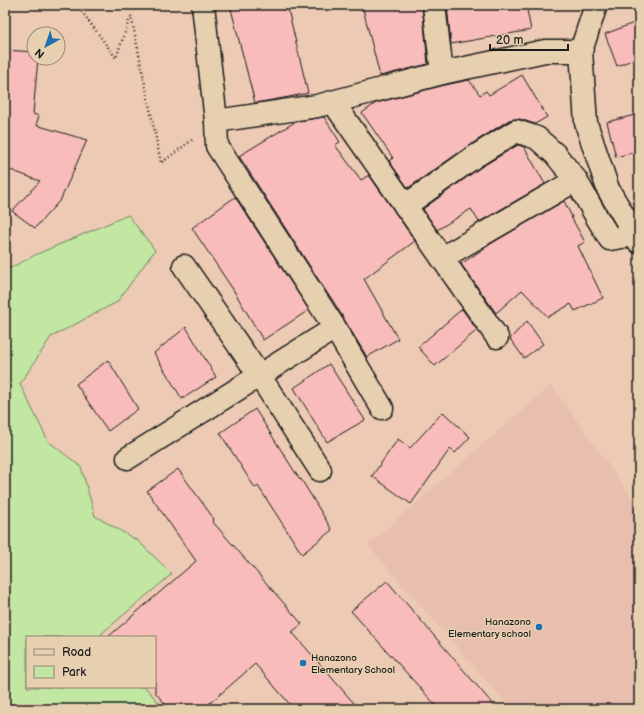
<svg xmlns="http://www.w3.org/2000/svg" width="644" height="714" viewBox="0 0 644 714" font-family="'Balsamiq Sans',sans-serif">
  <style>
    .built { fill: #e8bfaf }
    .green { fill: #c1e7a2; stroke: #6e825f }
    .building { fill: #f8bcba; stroke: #1c1c1c }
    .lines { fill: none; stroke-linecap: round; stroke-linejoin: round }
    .minor-casing { stroke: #1c1c1c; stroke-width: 25 }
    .path { stroke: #1c1c1c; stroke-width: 2.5; stroke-dasharray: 1 3; stroke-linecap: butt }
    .minor { stroke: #e7d0b0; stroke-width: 22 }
    .poi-dot { fill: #1f6fb2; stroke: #e7d0b0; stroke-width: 1.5 }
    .labels { text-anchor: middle; stroke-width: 3; stroke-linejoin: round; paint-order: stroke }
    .poi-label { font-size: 10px; fill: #1c1c1c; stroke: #e7d0b0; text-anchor: end }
  </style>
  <rect width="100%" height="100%" fill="#eccab3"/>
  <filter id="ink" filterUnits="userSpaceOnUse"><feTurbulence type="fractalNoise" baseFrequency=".025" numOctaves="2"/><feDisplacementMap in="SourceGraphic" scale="8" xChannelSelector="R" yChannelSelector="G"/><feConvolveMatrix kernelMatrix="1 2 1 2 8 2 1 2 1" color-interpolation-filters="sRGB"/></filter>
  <g filter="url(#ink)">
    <path class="built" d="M551 385 639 507V709H511L368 545Z"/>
    <path class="green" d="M128 215 155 250 117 302 51 337 20 384 48 441 81 467 95 516 138 541 172 574 101 634 103 637H27V687H145L164 709H5V271L35 255Z"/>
    <g class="building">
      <path d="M230 5H287L308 93 289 97 255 103Z"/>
      <path d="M362 5H422L428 64 380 76Z"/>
      <path d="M447 5H526L531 30 451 44Z"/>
      <path d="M639 21V57L617 66 605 34Z"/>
      <path d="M5 50 34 52V58H38L33 114 39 116 36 125 87 140 61 199 35 228 12 211 40 181 5 168Z"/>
      <path d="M522 75 547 117 535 124 520 119H514L509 120 467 147 408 188 389 161 393 158 362 113 376 103 445 85 469 80 480 95 486 91 489 95Z"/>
      <path d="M639 114V151L616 157 607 122Z"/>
      <path d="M324 117 340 142 335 145 361 180 369 175 415 241 364 279 398 339 367 357 330 296H329L239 156 295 122Z"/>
      <path d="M518 145 524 147 545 184 479 222 471 209 437 230 423 209 481 167Z"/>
      <path d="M235 197 309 310 263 340 234 291 192 228Z"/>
      <path d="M564 201 572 217H571L585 242 578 246 603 298 575 311 571 304 548 317 522 290 496 313 461 264 492 243Z"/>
      <path d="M462 309 477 330 435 366 418 347Z"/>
      <path d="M527 321 543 344 524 358 510 339Z"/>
      <path d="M186 327 216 377 182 399 154 353Z"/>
      <path d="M108 360 138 409 108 431 76 384Z"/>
      <path d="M329 364 365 420 327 442 294 388Z"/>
      <path d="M255 409 300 480 301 479 332 530 302 554 258 486 255 488 220 433Z"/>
      <path d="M443 412 470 437 455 453 450 449 411 504 372 476 398 439 410 448Z"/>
      <path d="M178 469 214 519 212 521 302 624 292 632 359 709H294L255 664 203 709H169L155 692V637H108L196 561 147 491Z"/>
      <path d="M387 581 497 709H439L351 611Z"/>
    </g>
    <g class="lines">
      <g class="minor-casing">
        <g id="minor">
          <path d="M203 5 216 121 217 146 335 328 382 408"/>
          <path d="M434 5 442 73"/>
          <path d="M596 5 581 51 586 123 608 189 639 242"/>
          <path d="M333 102 497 337"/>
          <path d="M216 121 317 106 442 73 545 51H581"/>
          <path d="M405 206 474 157 516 131 537 138 555 154 576 180 596 216 610 239 635 235"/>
          <path d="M442 258 576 180"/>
          <path d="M184 266 259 375 320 470"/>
          <path d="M128 458 335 328"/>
        </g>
      </g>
      <path class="path" d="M77 5 116 58 131 15 161 163 192 140"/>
      <use href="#minor" class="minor"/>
    </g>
  </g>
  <g class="poi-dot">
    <circle cx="539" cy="627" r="4"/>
    <circle cx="303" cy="663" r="4"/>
  </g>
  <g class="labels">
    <g class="poi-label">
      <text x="531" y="625">Hanazono<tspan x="531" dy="12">Elementary school</tspan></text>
      <text x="311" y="661" text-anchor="start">Hanazono<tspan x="311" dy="12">Elementary School</tspan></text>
    </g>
  </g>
  <rect width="644" height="714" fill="none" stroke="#e7d0b0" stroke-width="20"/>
  <rect x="10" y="10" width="624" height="694" fill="none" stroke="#1c1c1c" stroke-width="1.5" filter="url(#ink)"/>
  <rect x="26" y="636" width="130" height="52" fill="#e7d0b0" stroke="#968875"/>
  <rect x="34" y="649" width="20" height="6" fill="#e7d0b0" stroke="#968875"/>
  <text x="62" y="656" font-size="12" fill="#1c1c1c">Road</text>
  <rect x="34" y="666" width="20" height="12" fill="#c1e7a2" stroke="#968875"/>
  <text x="62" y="676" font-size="12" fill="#1c1c1c">Park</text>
  <g transform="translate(46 46) rotate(220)"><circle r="19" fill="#e7d0b0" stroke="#968875"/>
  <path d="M0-3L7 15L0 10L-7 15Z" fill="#1f6fb2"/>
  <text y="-6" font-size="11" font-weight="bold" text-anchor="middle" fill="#1c1c1c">N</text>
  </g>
  <path d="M490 44v6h78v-6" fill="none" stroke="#1c1c1c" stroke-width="2"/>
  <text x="496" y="44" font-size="12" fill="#1c1c1c" stroke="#e7d0b0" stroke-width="3" paint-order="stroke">20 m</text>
</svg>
